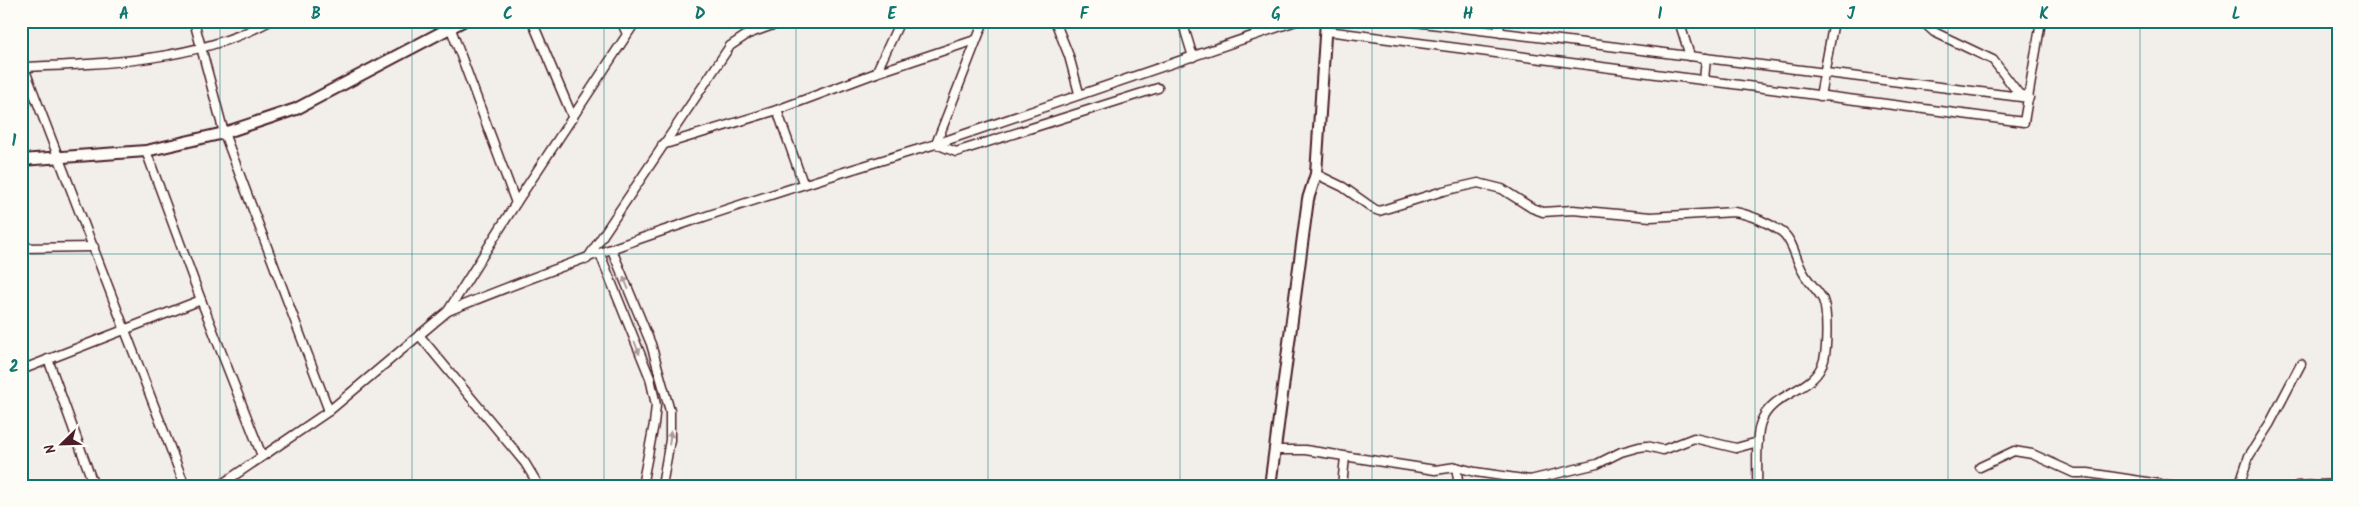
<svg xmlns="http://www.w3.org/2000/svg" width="2359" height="507" viewBox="0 0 2359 507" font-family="Kalam,sans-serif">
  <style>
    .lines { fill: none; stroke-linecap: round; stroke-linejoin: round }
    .street-casing { stroke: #4a1f2b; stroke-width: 11 }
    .secondary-casing { stroke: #4a1f2b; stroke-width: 14 }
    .street { stroke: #fdfcf7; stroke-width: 8 }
    .secondary { stroke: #fdfcf7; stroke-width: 10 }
    .oneway { fill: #ac999b }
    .grid { fill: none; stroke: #0f766e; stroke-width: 1; stroke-opacity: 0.55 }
    .neatline { fill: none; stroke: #0f766e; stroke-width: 2 }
    .grid-label { font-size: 16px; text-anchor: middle; font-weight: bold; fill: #0f766e }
  </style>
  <rect width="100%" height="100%" fill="#f2efeb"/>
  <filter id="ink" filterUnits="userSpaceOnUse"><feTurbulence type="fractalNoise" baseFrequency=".02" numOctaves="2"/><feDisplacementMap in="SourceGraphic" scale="10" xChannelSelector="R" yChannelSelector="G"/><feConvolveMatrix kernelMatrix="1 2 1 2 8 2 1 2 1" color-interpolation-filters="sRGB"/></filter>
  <g filter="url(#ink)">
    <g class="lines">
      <g class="street-casing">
        <g id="street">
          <path d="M194 21 224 133 329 411"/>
          <path d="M448 21 516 203"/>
          <path d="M532 21 573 118"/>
          <path d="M621 21 627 34"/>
          <path d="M900 21 876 73 975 40"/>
          <path d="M1055 21 1069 56 1079 93"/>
          <path d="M1182 21 1193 57"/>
          <path d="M1407 21 2029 98"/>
          <path d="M1497 21 1501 33"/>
          <path d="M1679 21 1690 56"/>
          <path d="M1922 21 1934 32 1993 60 2019 94 2025 96"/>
          <path d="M1327 31 2024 122 2041 21"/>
          <path d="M21 60 185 486"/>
          <path d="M24 67C105 64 197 61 270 21"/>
          <path d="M1704 80 1706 58"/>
          <path d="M1820 96 1834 21"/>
          <path d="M777 110 803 183"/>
          <path d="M936 144 1296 21"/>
          <path d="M936 144 956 152 1158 88"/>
          <path d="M662 145 777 110 876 73"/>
          <path d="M146 151 201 300 262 456"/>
          <path d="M1316 174 1343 187 1374 209 1379 211 1443 191 1478 183 1502 189 1532 208 1543 212 1573 210 1651 217 1734 212C1749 214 1769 223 1782 232 1793 240 1796 261 1803 272 1808 282 1818 290 1823 300 1828 312 1827 348 1824 360 1814 394 1773 390 1761 422 1755 437 1758 468 1757 486"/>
          <path d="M21 248 94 247"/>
          <path d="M612 250 651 344 670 411V440L662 486"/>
          <path d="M600 254 650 378 656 405 654 424 642 486"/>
          <path d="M587 259 730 46 748 34 784 21"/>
          <path d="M448 311C607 246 772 193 936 144L984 21"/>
          <path d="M419 335 525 463 539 486"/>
          <path d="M48 359 94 486"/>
          <path d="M21 370 201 300"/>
          <path d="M1275 450H1305L1435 470 1456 467 1475 472 1530 480V486"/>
          <path d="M1456 467 1459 486"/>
          <path d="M1980 467 2014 451 2032 454 2074 473H2088L2173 486"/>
          <path d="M1530 480 1597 464 1621 452 1639 447 1647 446 1663 450 1694 438 1736 448 1758 442"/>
          <path d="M219 486 329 411 448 311 516 203 636 21"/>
          <path d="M1342 486 1345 457"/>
          <path d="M2239 486 2249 456 2270 423 2301 364"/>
          <path d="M2297 486 2338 484"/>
        </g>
      </g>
      <g class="secondary-casing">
        <g id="secondary">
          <path d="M21 160 146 151 224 133 296 109 463 21"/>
          <path d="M1270 486 1308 199 1316 174 1326 21"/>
        </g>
      </g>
      <use href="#street" class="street"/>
      <use href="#secondary" class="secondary"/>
    </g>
    <defs><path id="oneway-solid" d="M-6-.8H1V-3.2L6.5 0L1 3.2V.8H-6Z" transform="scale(1.25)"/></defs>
    <g class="oneway">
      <use href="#oneway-solid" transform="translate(626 283) rotate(-112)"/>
      <use href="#oneway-solid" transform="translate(637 348) rotate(69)"/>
      <use href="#oneway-solid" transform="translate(670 438) rotate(-83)"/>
    </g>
  </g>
  <path class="grid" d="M220 21V486M412 21V486M604 21V486M796 21V486M988 21V486M1180 21V486M1372 21V486M1564 21V486M1755 21V486M1948 21V486M2140 21V486M21 254H2338"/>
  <rect width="2359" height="507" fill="none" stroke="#fdfcf7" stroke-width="55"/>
  <g transform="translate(62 444) rotate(247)" stroke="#fdfcf7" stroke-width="4" paint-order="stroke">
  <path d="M0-4L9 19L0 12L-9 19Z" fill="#4a1f2b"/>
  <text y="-8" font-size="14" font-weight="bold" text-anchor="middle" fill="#4a1f2b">N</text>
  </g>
  <rect x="28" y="28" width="2304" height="452" class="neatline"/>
  <g class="grid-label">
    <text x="124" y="19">A</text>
    <text x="316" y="19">B</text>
    <text x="508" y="19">C</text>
    <text x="700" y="19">D</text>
    <text x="892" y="19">E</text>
    <text x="1084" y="19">F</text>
    <text x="1276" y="19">G</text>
    <text x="1468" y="19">H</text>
    <text x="1660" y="19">I</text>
    <text x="1851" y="19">J</text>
    <text x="2044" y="19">K</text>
    <text x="2236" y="19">L</text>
    <text x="14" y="146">1</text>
    <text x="14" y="372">2</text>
  </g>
</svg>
